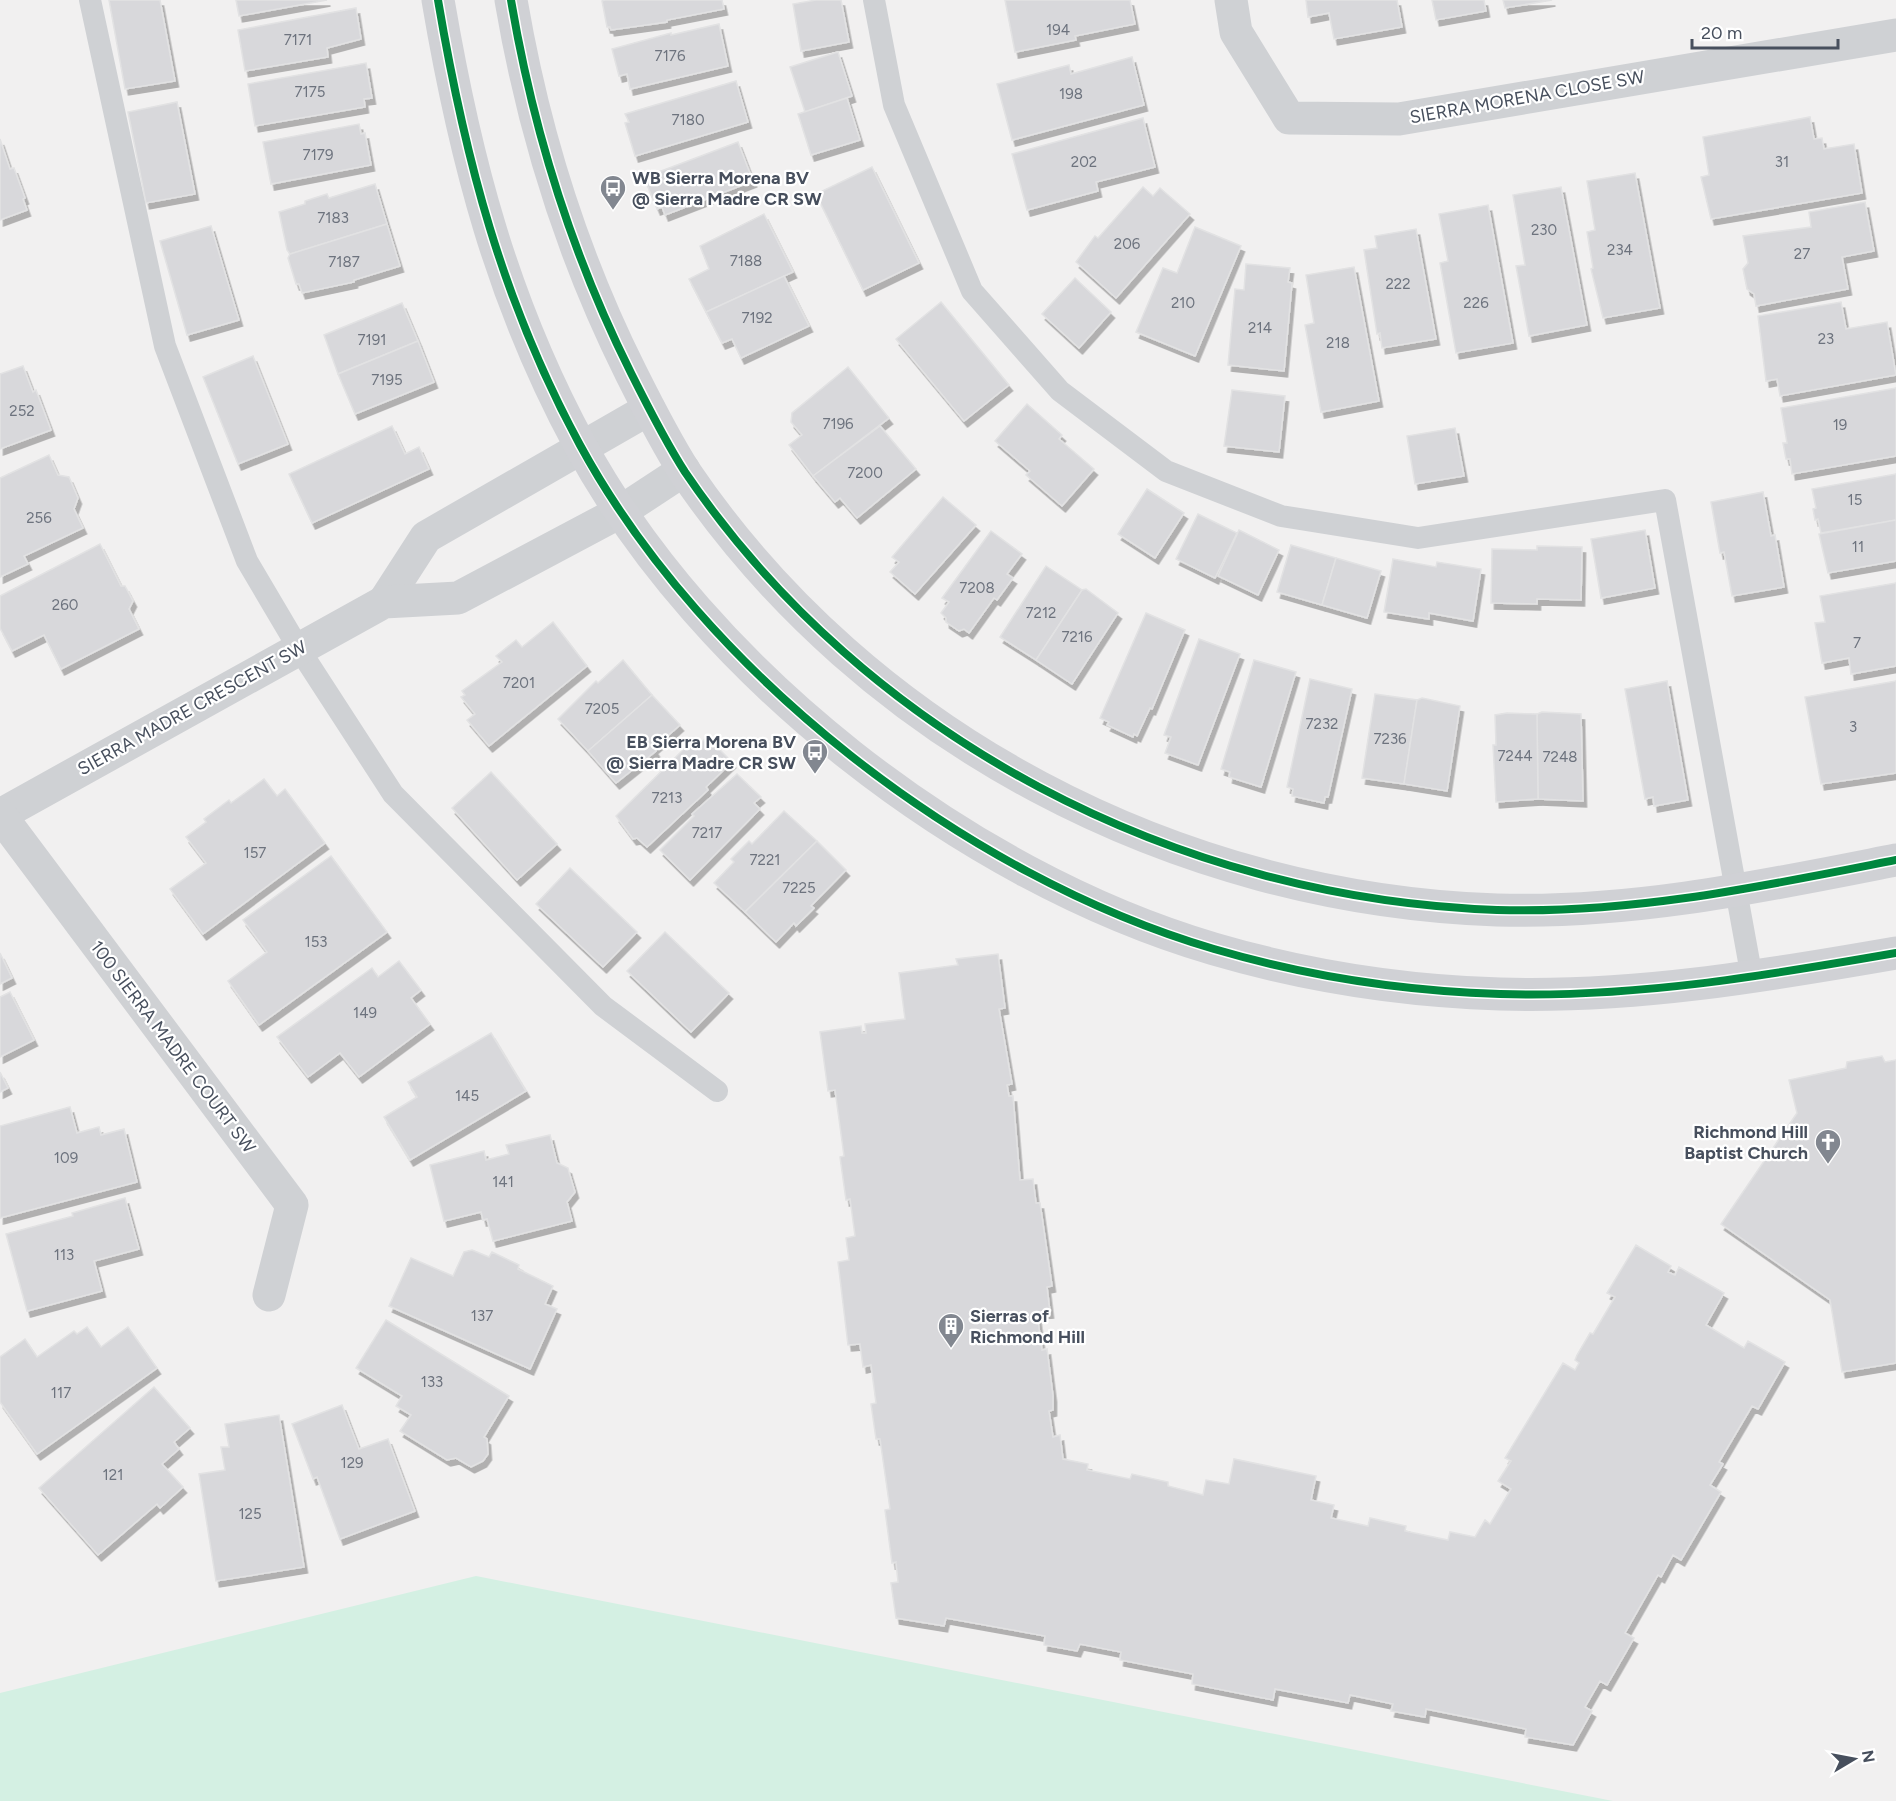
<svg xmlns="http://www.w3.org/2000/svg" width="1896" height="1801" viewBox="0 0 1896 1801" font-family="Figtree,sans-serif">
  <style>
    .green { fill: #d4f0e3 }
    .building { fill: #d8d8db; stroke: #e2e2e3; stroke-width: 1.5; filter: url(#shadow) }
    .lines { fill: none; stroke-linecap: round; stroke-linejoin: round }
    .lane { stroke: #cfd1d4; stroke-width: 22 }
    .street { stroke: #cfd1d4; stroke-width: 33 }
    .secondary { stroke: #d0d1d5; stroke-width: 33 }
    .cycleway-casing { stroke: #fff; stroke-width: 11 }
    .cycleway { stroke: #00873e; stroke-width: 8 }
    .labels { text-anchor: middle; stroke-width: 4.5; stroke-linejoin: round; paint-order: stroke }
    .number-label { font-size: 15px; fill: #6d737e }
    .street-label { font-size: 18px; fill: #474f5d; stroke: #fff }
    .poi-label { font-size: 18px; font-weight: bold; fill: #474f5d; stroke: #fff; text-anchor: start }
  </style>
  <defs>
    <filter id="shadow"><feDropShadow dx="3.5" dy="6" stdDeviation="0" flood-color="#0004"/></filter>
  </defs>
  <rect width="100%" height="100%" fill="#f1f0f0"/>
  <path class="green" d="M476 1576 1613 1801H0V1693Z"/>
  <g class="building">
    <path d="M109 0H160L175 81 125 89Z"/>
    <path d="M236 0H327L239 16Z"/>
    <path d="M605 0H722L724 9 667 20V22L611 30 610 27H607L602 1Z"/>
    <path d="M816 0H841L849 42 801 51 793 4Z"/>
    <path d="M1005 0H1130L1135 24 1075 36 1076 40 1015 52Z"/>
    <path d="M1306 0H1397L1402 27 1334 39 1329 13 1308 17Z"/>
    <path d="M1432 0H1484L1486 11 1436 20Z"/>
    <path d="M1503 0H1552L1505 8Z"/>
    <path d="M356 8 361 39 327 48 328 57 245 71 238 30Z"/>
    <path d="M719 24 728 66 630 89 627 74 619 76 612 49 671 33V35Z"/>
    <path d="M838 52 852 96 805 112 790 67Z"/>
    <path d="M1132 57 1144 105 1012 140 997 84 1069 65 1071 74Z"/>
    <path d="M366 63 372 98 364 99 365 107 255 126 248 84Z"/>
    <path d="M736 81 748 122 635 156 625 123 629 122 625 114Z"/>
    <path d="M847 98 860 140 811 155 798 114Z"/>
    <path d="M177 102 195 194 146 203 128 112Z"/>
    <path d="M1810 117 1814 139 1822 138 1824 149 1854 144 1862 193 1711 219 1701 177 1709 175 1703 137Z"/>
    <path d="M1143 118 1155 167 1096 182 1098 191 1027 210 1012 154Z"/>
    <path d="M359 124 361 134 365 133 371 165 271 184 263 142Z"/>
    <path d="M0 139 10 169 14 168 25 198 23 199 27 210 0 220Z"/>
    <path d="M738 142 753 181 665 215 662 207 657 209 645 180 649 178 648 176Z"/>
    <path d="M872 167 919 263 863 290 816 194Z"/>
    <path d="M1635 173 1660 308 1603 318 1591 269 1593 268 1587 232 1595 230 1587 181Z"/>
    <path d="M375 184 387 224 290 254 287 250 279 212 305 204V201L327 194 329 198Z"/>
    <path d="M1143 187 1153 196 1160 188 1190 214 1116 298 1076 262 1095 236 1098 238Z"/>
    <path d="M1561 187 1587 325 1529 336 1516 266 1525 265 1513 195Z"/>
    <path d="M1865 202 1874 251 1842 257 1848 289 1756 306 1754 294 1747 289 1743 269 1748 263 1743 236 1811 227 1809 212Z"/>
    <path d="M1488 205 1513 343 1456 353 1440 263 1448 261 1439 214Z"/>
    <path d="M764 214 793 272 706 312 689 279 709 269 700 246Z"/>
    <path d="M387 224 400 266 354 280V282L302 293 299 284H296L288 258 290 254Z"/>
    <path d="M211 226 239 320 187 335 160 241Z"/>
    <path d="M1195 227 1241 246 1195 356 1136 332 1163 268 1177 273Z"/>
    <path d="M1416 229 1436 339 1382 348 1380 333 1377 334 1364 250 1377 248 1375 236Z"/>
    <path d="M1246 264 1290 268 1288 282 1292 283 1284 371 1228 365 1235 289 1244 290Z"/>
    <path d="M1354 267 1379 401 1321 412 1305 325 1314 323 1306 275Z"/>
    <path d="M784 276 809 326 741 358 732 339 722 343 706 312Z"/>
    <path d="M1075 278 1111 312 1079 348 1042 314Z"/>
    <path d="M941 302 1009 385 964 421 896 339Z"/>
    <path d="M1841 302 1846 329 1887 322 1896 375 1780 396 1777 379 1766 381 1758 316Z"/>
    <path d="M402 303 418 341 338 374 324 335Z"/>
    <path d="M418 341 434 382 355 414 338 374Z"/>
    <path d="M253 356 288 444 238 464 203 377Z"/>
    <path d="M23 366 33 392 36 390 51 430 0 449V374Z"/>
    <path d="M848 367 889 418 813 476 789 445 802 435 791 422 792 413Z"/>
    <path d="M1896 388V456L1792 474 1790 459H1786L1783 443H1787L1781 408Z"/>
    <path d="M1232 390 1285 396 1279 452 1224 446Z"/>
    <path d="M1027 404 1062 435 1059 439 1094 469 1062 506 1026 475 1030 471 995 441Z"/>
    <path d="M392 426 405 454 419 447 429 469 312 523 289 474Z"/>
    <path d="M880 426 916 469 857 518 840 498 835 502 813 476Z"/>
    <path d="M1455 428 1464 476 1415 484 1407 436Z"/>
    <path d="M49 455 58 475 69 477 78 498 74 509 83 528 24 556 28 564 0 577V478Z"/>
    <path d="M1896 474V520L1821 533 1818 519 1815 520 1813 509 1816 508 1812 489Z"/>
    <path d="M1147 489 1184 513 1155 558 1118 534Z"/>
    <path d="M1763 492 1771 536 1775 535 1784 587 1732 596 1724 552 1720 553 1711 502Z"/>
    <path d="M943 497 976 525 915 594 890 572 899 562 892 557Z"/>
    <path d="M1198 514 1237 533 1215 578 1176 559Z"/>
    <path d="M1896 520V561L1828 573 1819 534Z"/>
    <path d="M1239 530 1279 550 1258 595 1218 576Z"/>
    <path d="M1645 530 1655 588 1601 598 1591 539Z"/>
    <path d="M991 531 1022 554 1007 574 1013 578 997 600 994 598 969 633 964 629 959 631 946 622V618L941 613 949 602 942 598Z"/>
    <path d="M100 544 121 586H125L133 601 129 609 139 629 61 669 44 635 12 651 0 628V596Z"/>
    <path d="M1291 545 1336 558 1322 605 1277 592Z"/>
    <path d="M1537 546 1582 547 1581 600 1537 599V604L1491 603 1492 549 1537 550Z"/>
    <path d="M1336 558 1381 571 1367 618 1322 605Z"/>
    <path d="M1393 559 1436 567 1437 562 1481 569 1473 621 1429 613V619L1384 612Z"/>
    <path d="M1046 566 1082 590 1036 660 1000 637Z"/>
    <path d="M1896 583V666L1851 674 1849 658 1822 663 1815 623 1825 622 1820 596Z"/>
    <path d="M1086 589 1118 613 1072 684 1036 660 1082 590Z"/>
    <path d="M1146 613 1185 630 1152 709 1150 708 1137 736 1134 734 1133 737 1107 725 1109 722 1100 718Z"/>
    <path d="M553 622 587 666 489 746 467 720 475 714 461 697 465 695 462 691 502 662 496 656 516 640 522 647Z"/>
    <path d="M1199 639 1240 654 1198 765 1165 753 1171 737 1164 735Z"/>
    <path d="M623 660 652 695 588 751 558 719 596 681 598 683Z"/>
    <path d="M1254 660 1296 672 1261 787 1229 777 1230 772 1221 769Z"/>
    <path d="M1310 679 1352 689 1328 797H1325L1324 803 1292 796 1293 789 1287 787Z"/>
    <path d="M1667 681 1688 800 1654 806 1653 797 1645 799 1625 689Z"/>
    <path d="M1896 681V773L1821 784 1805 697Z"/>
    <path d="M1375 694 1417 700 1404 784 1362 778Z"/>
    <path d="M652 695 680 725 654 748 656 751 616 783 588 751Z"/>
    <path d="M1422 698 1460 706 1447 791 1404 784 1417 700Z"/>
    <path d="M1542 712 1581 714 1583 801 1538 799 1537 714Z"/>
    <path d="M1507 713 1537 714 1538 799 1496 802 1493 745H1496L1495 715Z"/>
    <path d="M707 737 732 762 706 787 708 790 647 847 637 838 633 839 616 816 693 740 698 746Z"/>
    <path d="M491 772 557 844 517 880 452 808Z"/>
    <path d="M737 774 761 797 754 803 760 809 690 880 660 850 694 816 692 814Z"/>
    <path d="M264 779 277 796 285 789 325 843 203 934 170 889 206 863 186 837 206 822 204 819 229 800 231 803Z"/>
    <path d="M784 811 817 841 745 912 714 883 734 862 731 859 749 841 752 844Z"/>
    <path d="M817 841 846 870 811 906 814 908 796 926 794 923 776 942 745 912Z"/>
    <path d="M331 856 387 932 259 1025 228 981 267 952 243 920Z"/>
    <path d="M570 868 637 932 603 967 536 904Z"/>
    <path d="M665 932 729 993 691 1032 627 971Z"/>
    <path d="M0 953 12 978 0 984Z"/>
    <path d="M998 954 1005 1008 999 1009 1012 1084 1007 1085 1009 1096H1013L1020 1180 1033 1179 1036 1203H1040L1052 1286 1047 1287 1050 1312 1037 1313 1042 1350 1047 1349 1053 1396V1410L1049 1411 1053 1437 1060 1435 1063 1459 1088 1464 1087 1470 1130 1479 1132 1474 1168 1482V1486L1203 1495 1206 1480 1229 1484 1234 1459 1316 1476 1311 1500 1334 1505 1331 1518 1368 1526 1370 1518 1406 1526 1405 1531 1448 1540 1450 1532 1475 1537 1485 1520 1490 1524 1511 1489 1498 1481 1511 1461 1505 1458 1563 1363 1575 1370 1579 1363 1575 1360 1577 1355 1590 1333 1593 1334 1615 1297 1607 1293 1636 1245 1671 1266 1668 1272 1675 1275 1679 1267 1724 1293 1706 1325 1744 1348 1748 1341 1785 1362 1758 1409 1752 1406 1719 1462 1723 1464 1710 1485 1721 1492 1681 1560 1673 1555 1661 1577 1658 1575 1625 1633 1634 1638 1607 1685 1600 1681 1585 1707 1592 1711 1573 1745 1525 1737 1526 1729 1426 1709 1425 1717 1391 1711 1393 1704 1350 1695 1348 1703 1275 1689 1273 1700 1192 1684 1193 1674 1120 1660 1121 1652 1080 1644 1077 1651 1044 1645 1045 1636 946 1618 944 1626 896 1618 891 1583 898 1582 896 1562 892 1563 885 1510 890 1509 880 1439H876L871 1404 876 1403 871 1365 863 1367 860 1344 848 1345 838 1262 849 1260 846 1238 855 1236 850 1199 846 1200 840 1157 844 1156 835 1090 828 1091 820 1032 861 1026 862 1033H866L865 1024 905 1019 899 973 958 965 956 959Z"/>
    <path d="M399 961 421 990 411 998 430 1024 359 1077 340 1053 308 1077 277 1037 372 968 378 977Z"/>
    <path d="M10 992 34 1040 0 1057V997Z"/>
    <path d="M491 1033 526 1091 410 1160 384 1117 417 1097 408 1082Z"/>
    <path d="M1882 1056 1885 1062 1896 1060V1363L1842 1372 1830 1300 1721 1224 1797 1113 1789 1080 1846 1068 1847 1062Z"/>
    <path d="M0 1072 8 1088 0 1092Z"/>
    <path d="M70 1107 77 1133 99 1127 101 1135 124 1129 137 1182 0 1218V1126Z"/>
    <path d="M550 1135 557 1163 568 1168 569 1172 575 1192 567 1202 572 1221 493 1241 487 1219 483 1220 481 1212 444 1221 430 1165 484 1151 486 1160 509 1154 506 1145Z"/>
    <path d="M125 1198 139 1249 94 1261 102 1291 27 1311 6 1234 73 1216 72 1213Z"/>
    <path d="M472 1250 489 1257 492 1252 519 1265 518 1269 553 1286 545 1304 557 1309 530 1369 389 1306 411 1258 453 1276 464 1252Z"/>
    <path d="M386 1320 509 1396 484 1437 487 1439 488 1454 483 1461 471 1467 456 1458 447 1460 400 1431 411 1415 396 1406 402 1396 356 1368Z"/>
    <path d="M87 1327 101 1347 128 1327 157 1368 37 1454 0 1402V1357L25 1339 37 1357 74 1331 77 1334Z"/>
    <path d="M154 1387 190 1428 174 1442 179 1449 162 1464 183 1487 160 1508 157 1504 98 1555 39 1488Z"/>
    <path d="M342 1405 359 1449 388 1439 415 1511 340 1539 317 1477 313 1479 292 1424Z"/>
    <path d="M279 1415 304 1567 216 1581 199 1474 225 1470 221 1447H229L225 1424Z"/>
  </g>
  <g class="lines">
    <g class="lane">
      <path d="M90 0 165 346 247 561 299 649 393 794 603 1006 717 1091"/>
      <path d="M874 0 894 105 972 291 1060 391 1166 471 1281 516 1418 538 1665 500 1752 978"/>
    </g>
    <g class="street">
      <path d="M1231 0 1236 32 1289 118 1399 119 1896 35"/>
      <path d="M384 602 426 537 649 409"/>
      <path d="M0 815 384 602 458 598 620 512 684 470"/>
      <path d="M0 815 292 1205 269 1295"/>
    </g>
    <g class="secondary">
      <path d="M438 0C465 159 502 301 580 445 704 673 965 876 1214 949 1306 976 1404 991 1500 994 1634 998 1764 976 1896 953"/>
      <path d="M511 0C533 130 572 255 631 373 648 407 665 441 685 472 866 739 1177 899 1497 910 1633 914 1764 886 1896 860"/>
    </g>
    <g class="cycleway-casing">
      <g id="cycleway">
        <path d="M438 0C465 159 502 301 580 445 704 673 965 876 1214 949 1306 976 1404 991 1500 994 1634 998 1764 976 1896 953"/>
        <path d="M511 0C533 130 572 255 631 373 648 407 665 441 685 472 866 739 1177 899 1497 910 1633 914 1764 886 1896 860"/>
      </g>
    </g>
    <use href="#cycleway" class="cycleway"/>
  </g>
  <defs>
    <g id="bus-pin" transform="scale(1.35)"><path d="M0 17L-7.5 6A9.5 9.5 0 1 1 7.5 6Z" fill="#828790" stroke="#fff"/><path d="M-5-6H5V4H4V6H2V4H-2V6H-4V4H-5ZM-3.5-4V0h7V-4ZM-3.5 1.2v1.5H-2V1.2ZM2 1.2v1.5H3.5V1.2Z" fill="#fff"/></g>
    <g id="church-pin" transform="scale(1.35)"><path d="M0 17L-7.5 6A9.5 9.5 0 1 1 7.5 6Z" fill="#828790" stroke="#fff"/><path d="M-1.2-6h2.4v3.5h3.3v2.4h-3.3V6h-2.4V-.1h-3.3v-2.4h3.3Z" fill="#fff"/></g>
    <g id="building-pin" transform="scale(1.35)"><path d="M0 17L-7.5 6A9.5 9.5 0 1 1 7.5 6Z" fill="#828790" stroke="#fff"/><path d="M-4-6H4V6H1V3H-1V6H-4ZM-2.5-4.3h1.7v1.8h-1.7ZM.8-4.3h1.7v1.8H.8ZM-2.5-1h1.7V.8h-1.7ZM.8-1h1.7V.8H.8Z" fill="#fff"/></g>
  </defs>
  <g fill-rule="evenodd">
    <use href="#bus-pin" x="613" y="188"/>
    <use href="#bus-pin" x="815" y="752"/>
    <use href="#church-pin" x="1828" y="1142"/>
    <use href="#building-pin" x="951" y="1326"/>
  </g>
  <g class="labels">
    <g class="number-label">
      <text x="1058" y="35">194</text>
      <text x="298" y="45">7171</text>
      <text x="670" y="61">7176</text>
      <text x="310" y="97">7175</text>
      <text x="1071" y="99">198</text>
      <text x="688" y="125">7180</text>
      <text x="318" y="160">7179</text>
      <text x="1084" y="167">202</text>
      <text x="1782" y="167">31</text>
      <text x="333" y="223">7183</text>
      <text x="1544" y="235">230</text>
      <text x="1127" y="249">206</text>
      <text x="1620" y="255">234</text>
      <text x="1802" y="259">27</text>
      <text x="746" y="266">7188</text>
      <text x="344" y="267">7187</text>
      <text x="1398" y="289">222</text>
      <text x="1183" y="308">210</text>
      <text x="1476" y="308">226</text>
      <text x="757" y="323">7192</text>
      <text x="1260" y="333">214</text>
      <text x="1826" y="344">23</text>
      <text x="372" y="345">7191</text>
      <text x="1338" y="348">218</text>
      <text x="387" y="385">7195</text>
      <text x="22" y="416">252</text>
      <text x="838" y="429">7196</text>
      <text x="1840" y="430">19</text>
      <text x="865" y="478">7200</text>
      <text x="1855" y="505">15</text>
      <text x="39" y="523">256</text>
      <text x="1858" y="552">11</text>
      <text x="977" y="593">7208</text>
      <text x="65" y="610">260</text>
      <text x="1041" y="618">7212</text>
      <text x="1077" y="642">7216</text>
      <text x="1857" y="648">7</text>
      <text x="519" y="688">7201</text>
      <text x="602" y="714">7205</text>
      <text x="1322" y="729">7232</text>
      <text x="1853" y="732">3</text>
      <text x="1390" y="744">7236</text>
      <text x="1515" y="761">7244</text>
      <text x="1560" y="762">7248</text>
      <text x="667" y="803">7213</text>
      <text x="707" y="838">7217</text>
      <text x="255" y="858">157</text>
      <text x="765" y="865">7221</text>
      <text x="799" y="893">7225</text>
      <text x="316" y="947">153</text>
      <text x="365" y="1018">149</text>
      <text x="467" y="1101">145</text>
      <text x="66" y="1163">109</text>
      <text x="503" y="1187">141</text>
      <text x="64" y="1260">113</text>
      <text x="482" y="1321">137</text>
      <text x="432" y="1387">133</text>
      <text x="61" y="1398">117</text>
      <text x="352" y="1468">129</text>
      <text x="113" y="1480">121</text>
      <text x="250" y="1519">125</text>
    </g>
    <g class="street-label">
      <text transform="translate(1527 97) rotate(-10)" y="6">SIERRA MORENA CLOSE SW</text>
      <text transform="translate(192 708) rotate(-29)" y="6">SIERRA MADRE CRESCENT SW</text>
      <text transform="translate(173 1047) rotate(53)" y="6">100 SIERRA MADRE COURT SW</text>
    </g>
    <g class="poi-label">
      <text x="632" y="184">WB Sierra Morena BV<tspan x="632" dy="21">@ Sierra Madre CR SW</tspan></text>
      <text x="796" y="748" text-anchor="end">EB Sierra Morena BV<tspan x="796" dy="21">@ Sierra Madre CR SW</tspan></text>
      <text x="1808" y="1138" text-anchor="end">Richmond Hill<tspan x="1808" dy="21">Baptist Church</tspan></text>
      <text x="970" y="1322">Sierras of<tspan x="970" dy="21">Richmond Hill</tspan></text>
    </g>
  </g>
  <g transform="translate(1854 1759) rotate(80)" stroke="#ffffff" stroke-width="4.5" paint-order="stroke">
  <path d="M0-4.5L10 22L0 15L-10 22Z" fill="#474f5d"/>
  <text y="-9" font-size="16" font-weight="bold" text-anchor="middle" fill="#474f5d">N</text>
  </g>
  <path d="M1692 39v9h146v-9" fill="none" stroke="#474f5d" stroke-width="3"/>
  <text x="1701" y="39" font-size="18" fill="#474f5d" stroke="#ffffff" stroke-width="4.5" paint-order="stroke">20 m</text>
</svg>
